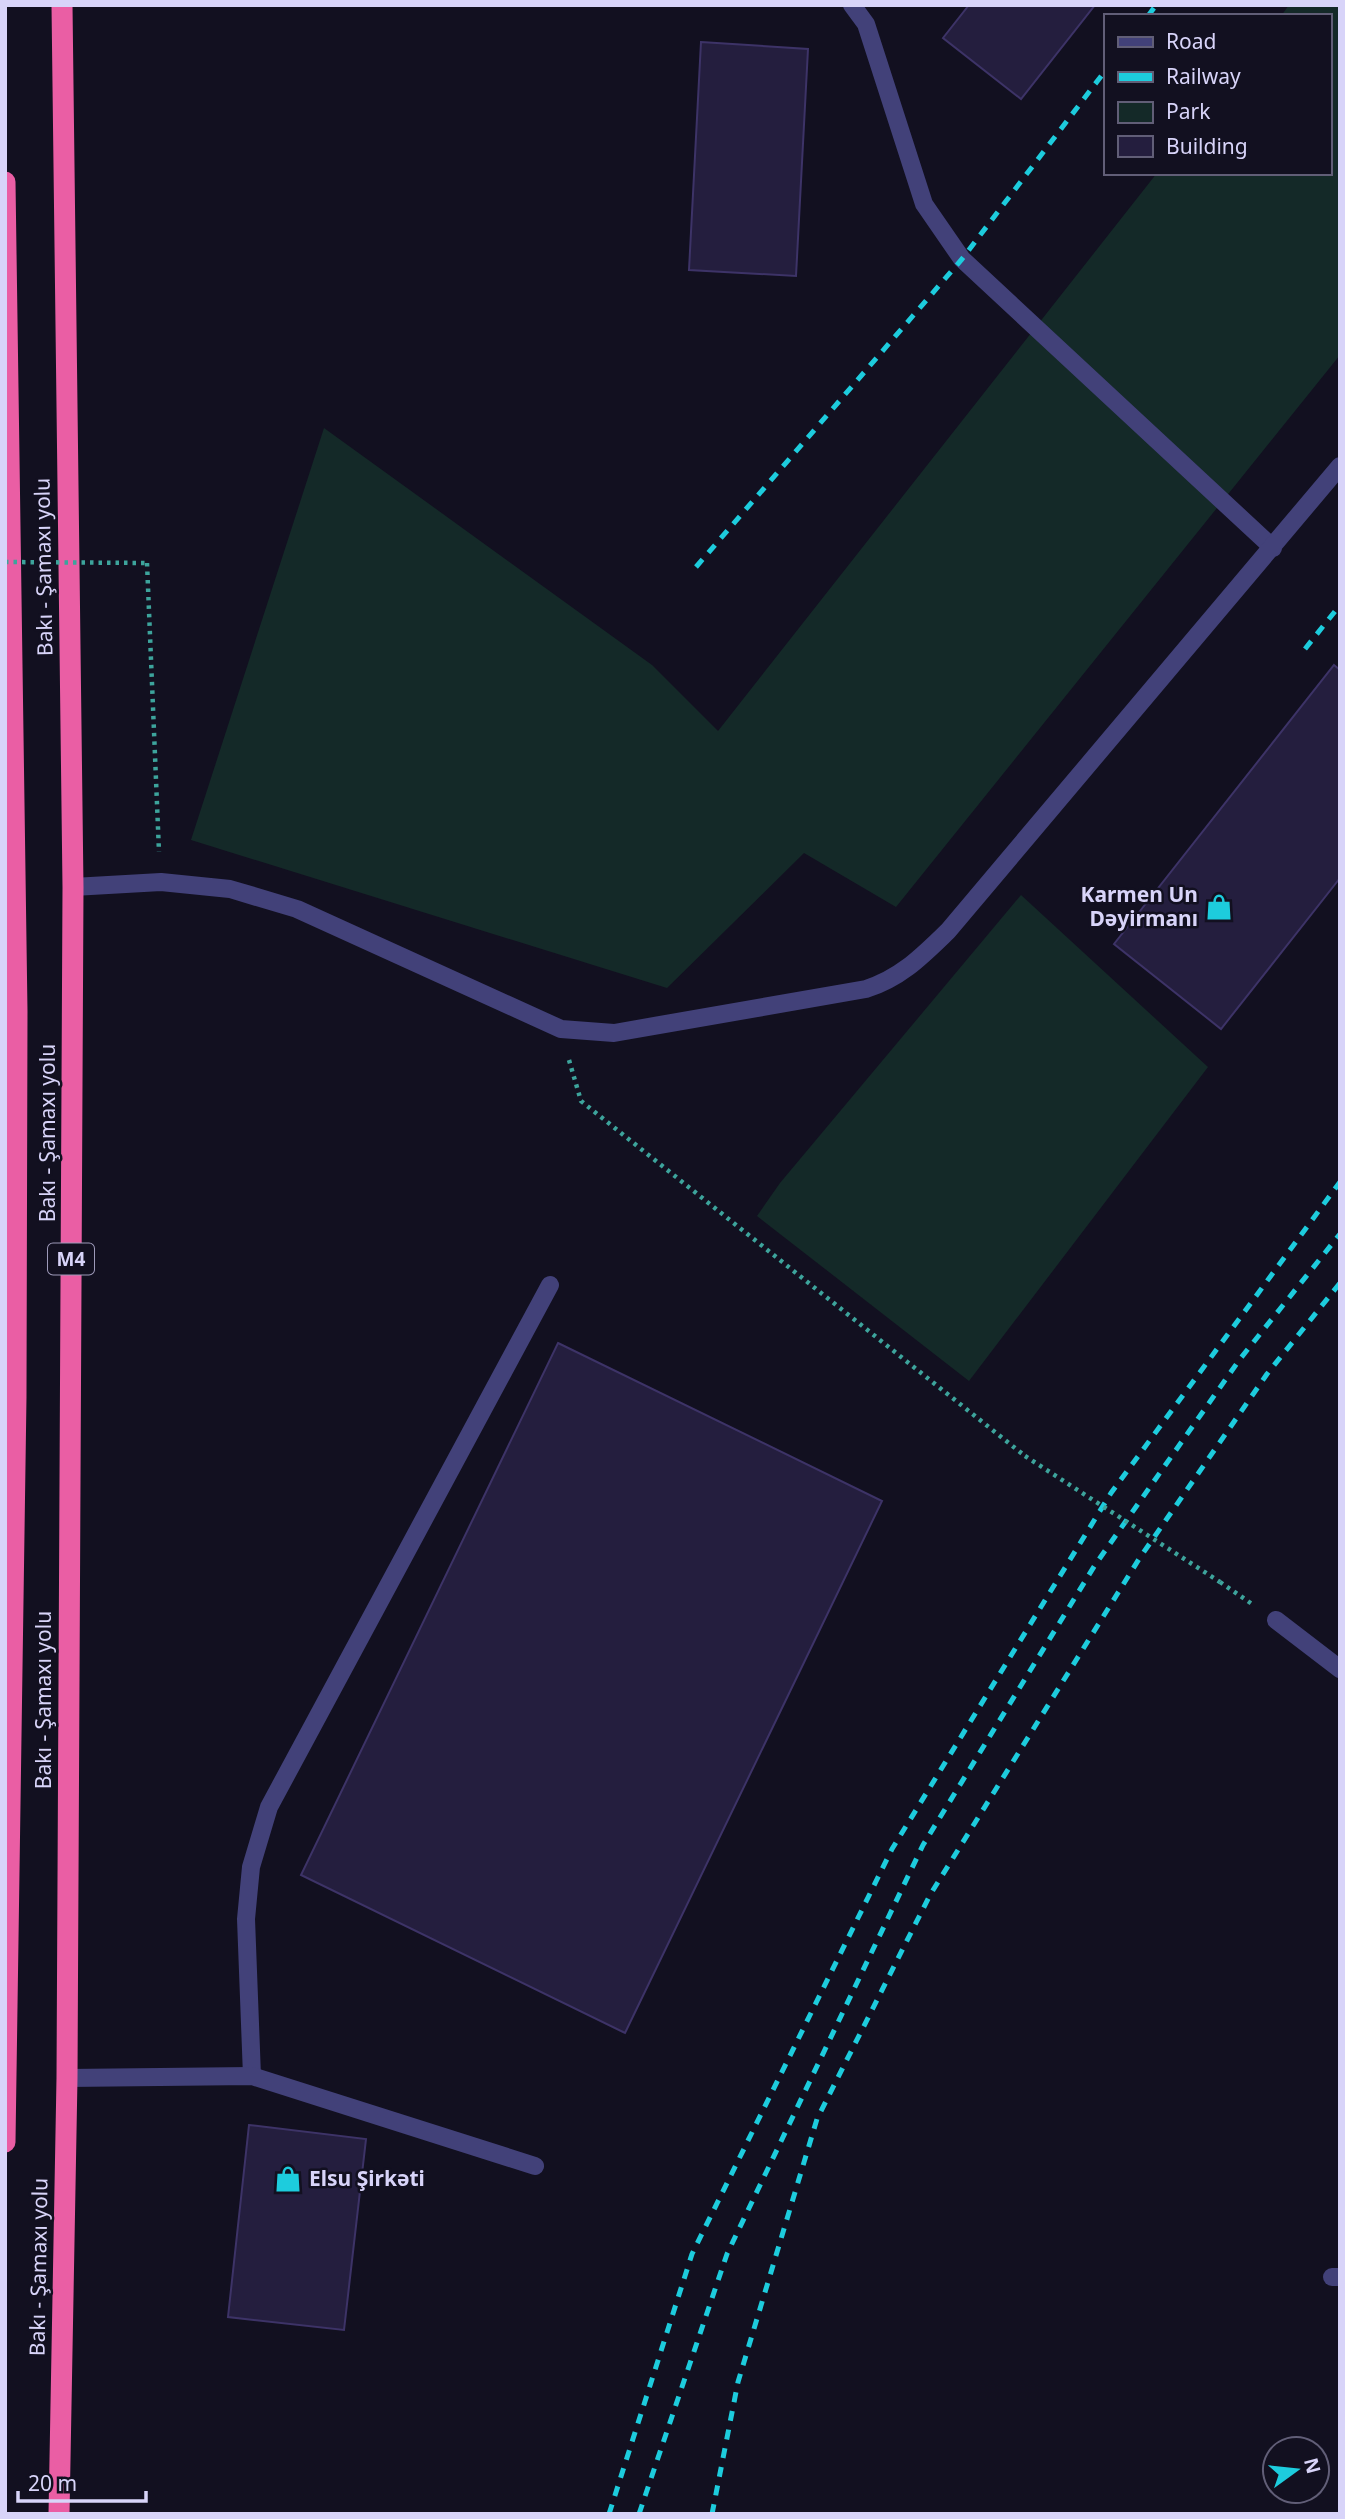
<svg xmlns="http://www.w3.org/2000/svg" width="1345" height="2519" viewBox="0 0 1345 2519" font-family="'Noto Sans',sans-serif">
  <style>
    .green { fill: #142928 }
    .building { fill: #241e3e; stroke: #3d3367; stroke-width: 2 }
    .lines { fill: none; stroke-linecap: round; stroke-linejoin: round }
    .path { stroke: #3da49c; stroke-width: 4.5; stroke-dasharray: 3.5 5; stroke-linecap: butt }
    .lane { stroke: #424179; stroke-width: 18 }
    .street { stroke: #424179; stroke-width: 18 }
    .highway { stroke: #ea5ea4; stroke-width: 21 }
    .rail { stroke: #1dccdd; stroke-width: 5; stroke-dasharray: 10 9; stroke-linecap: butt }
    .path-bridge { stroke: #3da49c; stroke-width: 4.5; stroke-dasharray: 3.5 5; stroke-linecap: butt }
    .labels { text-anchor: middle; stroke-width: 5; stroke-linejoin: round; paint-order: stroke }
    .shield { fill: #121020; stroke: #9d99b8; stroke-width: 2 }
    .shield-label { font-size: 19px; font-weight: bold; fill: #d8d4f9 }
    .street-label { font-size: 21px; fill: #d8d4f9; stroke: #121020 }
    .poi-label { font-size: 21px; font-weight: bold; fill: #d8d4f9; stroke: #121020; text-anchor: end }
  </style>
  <rect width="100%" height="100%" fill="#121020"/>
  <g class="green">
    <path d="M1289 5H1340V355L896 907 804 853 667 988 191 840 324 428 652 665 718 731 1157 173H1329V16H1281Z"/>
    <path d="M1021 895 1208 1067 969 1381 757 1216 780 1183Z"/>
  </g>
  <g class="building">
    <path d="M969 5H1095L1021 99 943 38Z"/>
    <path d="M701 42 808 49 796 276 689 270Z"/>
    <path d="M1334 665 1340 670V878L1221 1029 1114 944Z"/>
    <path d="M558 1343 882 1501 625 2033 301 1875Z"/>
    <path d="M249 2125 366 2139 344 2330 228 2317Z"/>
  </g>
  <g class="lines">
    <g class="path">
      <path d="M147 563 159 852"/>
      <path d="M569 1060 581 1101 1025 1456"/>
      <path d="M1220 1582 1252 1604"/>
    </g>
    <g class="lane">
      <path d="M852 5 866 24 924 204 962 259 1273 548"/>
      <path d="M73 887 161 882 230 889 297 909 561 1029 614 1033 866 989C901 978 922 956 948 931L1340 466"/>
      <path d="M252 2076 246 1919 251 1867 269 1807 550 1285"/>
      <path d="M67 2078 252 2076 535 2166"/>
      <path d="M1332 2277H1340"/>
    </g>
    <path class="street" d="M1276 1620 1340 1669"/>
    <g class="highway">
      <path d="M5 182 17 1011 16 1397 5 2142"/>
      <path d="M59 2514 67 2078 73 887 62 5"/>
    </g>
    <g class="rail">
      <path d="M1148 16 1156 5"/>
      <path d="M696 567 962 259 1105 71"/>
      <path d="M1305 649 1340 605"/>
      <path d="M609 2514 692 2254 892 1849 1111 1493 1340 1182"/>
      <path d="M639 2514 727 2254 923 1845 1095 1565 1240 1359 1340 1234"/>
      <path d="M712 2514 738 2382 817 2119 930 1895 1139 1559 1267 1374 1340 1283"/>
    </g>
    <g class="path-bridge">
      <path d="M5 562 147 563"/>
      <path d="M1025 1456 1220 1582"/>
    </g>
  </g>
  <defs>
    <g id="shop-bare" transform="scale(2.1)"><path d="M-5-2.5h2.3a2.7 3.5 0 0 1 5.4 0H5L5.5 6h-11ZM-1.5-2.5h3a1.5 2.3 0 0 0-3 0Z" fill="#1dccdd" stroke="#121020" stroke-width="2.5" paint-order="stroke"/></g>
  </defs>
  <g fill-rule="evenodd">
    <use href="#shop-bare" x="1219" y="907"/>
    <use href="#shop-bare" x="288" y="2179"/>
  </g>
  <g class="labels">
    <rect class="shield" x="48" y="1243.5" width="46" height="31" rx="5"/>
    <g class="shield-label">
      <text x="71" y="1266">M4</text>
    </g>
    <g class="street-label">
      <text transform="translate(44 567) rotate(-91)" y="7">Bakı - Şamaxı yolu</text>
      <text transform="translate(48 1133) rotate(-90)" y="7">Bakı - Şamaxı yolu</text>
      <text transform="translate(44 1700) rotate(-90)" y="7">Bakı - Şamaxı yolu</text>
      <text transform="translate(39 2267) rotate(-89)" y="7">Bakı - Şamaxı yolu</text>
    </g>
    <g class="poi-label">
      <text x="1198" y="902">Karmen Un<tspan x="1198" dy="24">Dəyirmanı</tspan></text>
      <text x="309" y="2186" text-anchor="start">Elsu Şirkəti</text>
    </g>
  </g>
  <rect width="1345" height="2519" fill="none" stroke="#d8d4f9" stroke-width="14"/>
  <rect x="1104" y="14" width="228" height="161" fill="#121020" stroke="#615e77" stroke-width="2"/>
  <rect x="1118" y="37" width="35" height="10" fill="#424179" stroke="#615e77" stroke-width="2"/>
  <text x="1166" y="49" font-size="21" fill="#d8d4f9">Road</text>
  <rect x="1118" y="72" width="35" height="10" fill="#1dccdd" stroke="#615e77" stroke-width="2"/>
  <text x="1166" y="84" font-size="21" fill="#d8d4f9">Railway</text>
  <rect x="1118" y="102" width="35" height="21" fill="#142928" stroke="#615e77" stroke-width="2"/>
  <text x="1166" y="119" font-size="21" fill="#d8d4f9">Park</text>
  <rect x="1118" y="136" width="35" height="21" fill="#241e3e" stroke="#615e77" stroke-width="2"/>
  <text x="1166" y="154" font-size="21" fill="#d8d4f9">Building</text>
  <g transform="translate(1296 2470) rotate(75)"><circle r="33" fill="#121020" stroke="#615e77" stroke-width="2"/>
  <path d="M0-5L12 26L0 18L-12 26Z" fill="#1dccdd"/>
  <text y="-10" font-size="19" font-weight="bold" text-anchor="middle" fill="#d8d4f9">N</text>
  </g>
  <path d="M18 2491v10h128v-10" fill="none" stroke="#d8d4f9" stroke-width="3.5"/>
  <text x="28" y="2491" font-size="21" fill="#d8d4f9" stroke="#121020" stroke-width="5" paint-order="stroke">20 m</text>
</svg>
